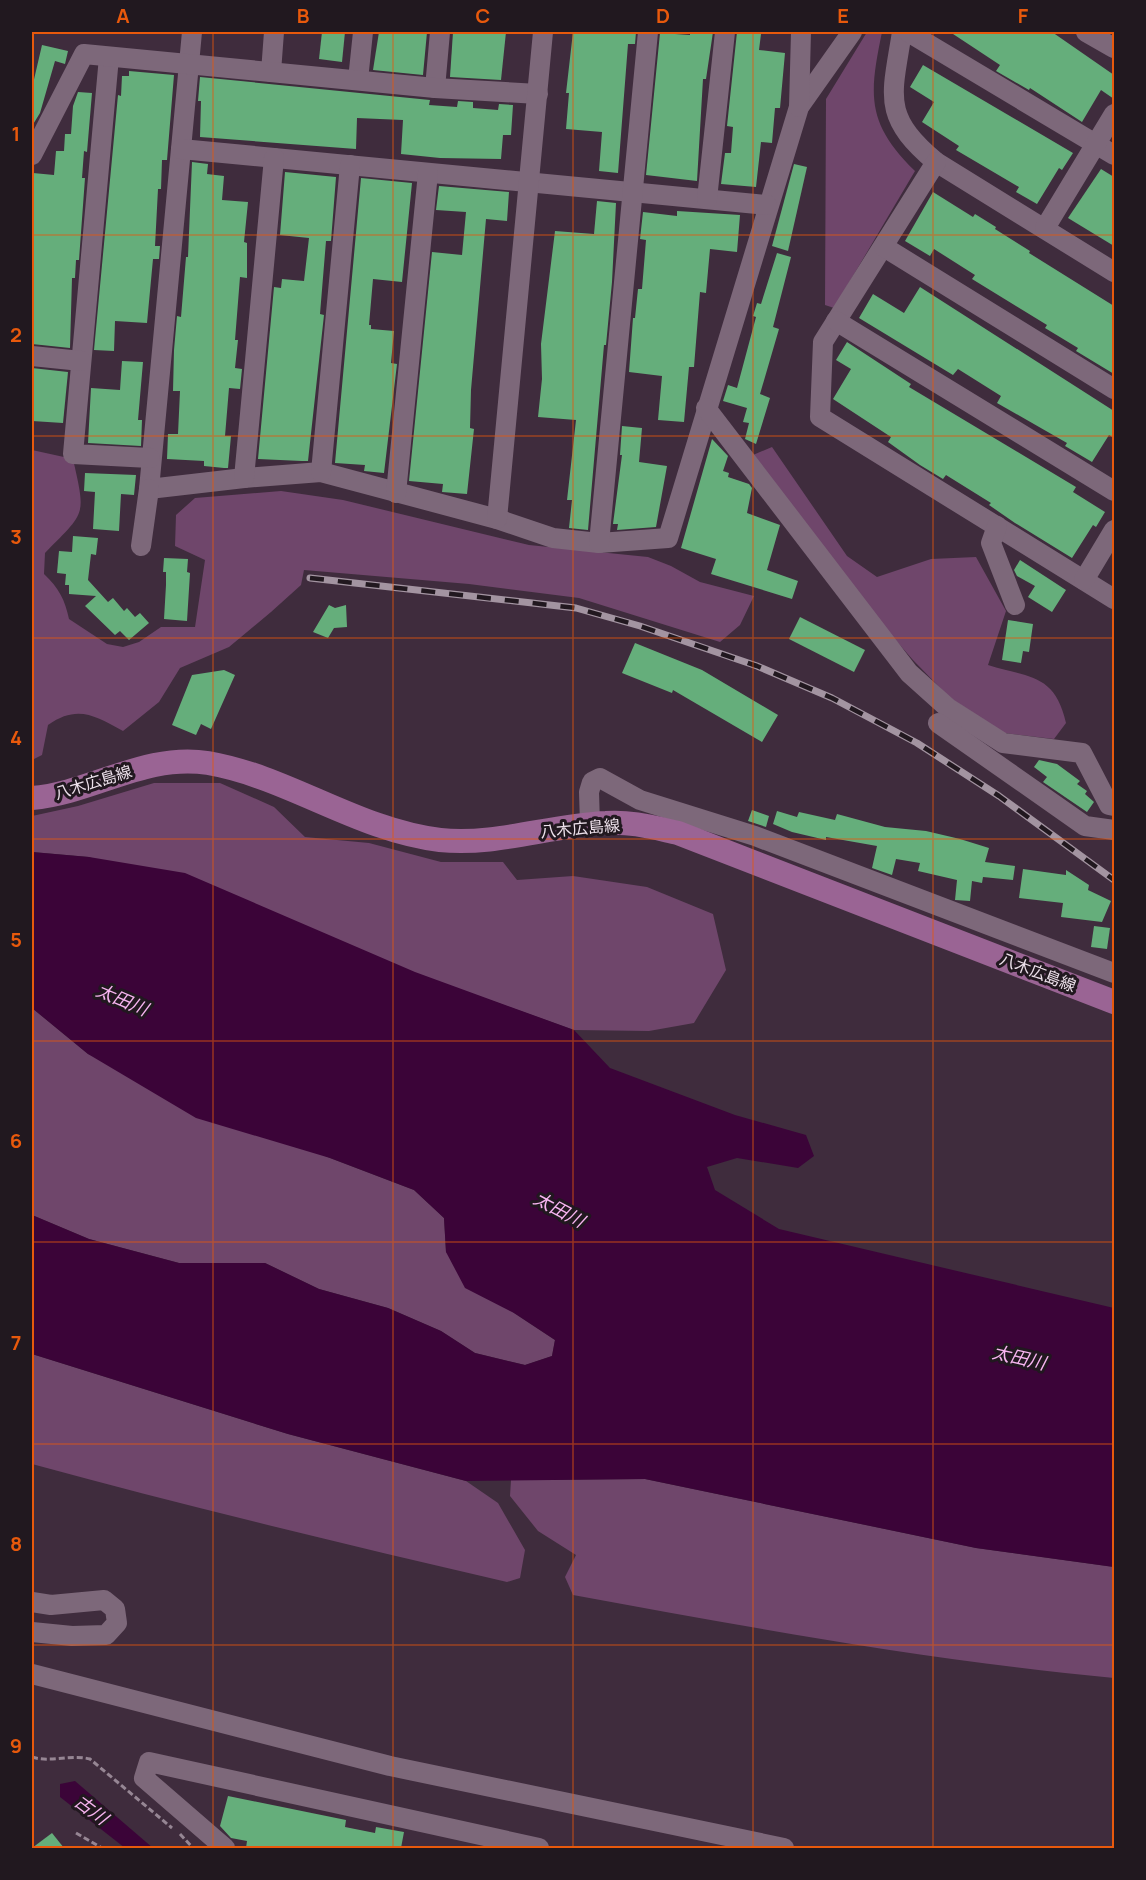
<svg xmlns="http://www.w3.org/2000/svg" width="1146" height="1880" viewBox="0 0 1146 1880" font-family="Manrope,'Noto Sans JP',sans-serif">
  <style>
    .green { fill: #6f466b }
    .water { fill: #3b0438 }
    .building { fill: #65ae7b }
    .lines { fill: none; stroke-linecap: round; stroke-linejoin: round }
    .path { stroke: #968694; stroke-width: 3; stroke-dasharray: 6 3; stroke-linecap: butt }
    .minor { stroke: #7d687a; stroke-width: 20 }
    .major { stroke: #9a6494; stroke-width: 24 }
    .rail-casing { stroke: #a394a1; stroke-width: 7 }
    .rail { stroke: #21181f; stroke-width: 4.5; stroke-dasharray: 14; stroke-linecap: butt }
    .grid { fill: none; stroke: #e8590c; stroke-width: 1.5; stroke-opacity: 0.55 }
    .labels { text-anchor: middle; stroke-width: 6; stroke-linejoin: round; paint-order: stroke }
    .street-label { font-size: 16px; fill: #ede1eb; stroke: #21181f }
    .water-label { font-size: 18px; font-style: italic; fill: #f7b4f0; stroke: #21181f }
    .neatline { fill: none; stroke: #e8590c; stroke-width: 2 }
    .grid-label { font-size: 20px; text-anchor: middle; font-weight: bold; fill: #e8590c }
  </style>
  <rect width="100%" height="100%" fill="#3f2c3d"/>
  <g class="green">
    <path d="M867 32H882C869 95 866 123 915 171L834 308 825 305 826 99Z"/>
    <path d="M772 447 847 556 877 577 931 559 976 557 1006 611 988 665C1030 678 1055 674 1066 723L1054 739 1004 733 950 698 913 660 864 604 753 455Z"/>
    <path d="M32 450 73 459C86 517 86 511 45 553L44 574C59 588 65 600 69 619L107 644 123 647 139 642 161 627H195L205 560 175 546 176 515 195 498 281 491 343 500 529 545 648 557 671 566 700 582 754 596 740 625 720 642 579 598 469 584 304 570 301 585 271 612 229 647 180 668 159 702 123 731C94 715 77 705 48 725L42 755 32 760Z"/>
    <path d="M154 783H220L274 807 305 837 369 843 441 862H503L517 880 573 876 647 887 713 914 726 970 694 1023 649 1031 574 1030 89 857 32 852V816L78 806Z"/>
    <path d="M32 1008 88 1054 330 1158 414 1190 444 1218 446 1252 514 1313 555 1340 552 1356 525 1365 475 1353 441 1331 388 1308 319 1289 265 1263H179L89 1239 32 1215Z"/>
    <path d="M32 1354 288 1434 466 1481 498 1503 525 1550 520 1578 507 1582C348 1545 189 1507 32 1464Z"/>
    <path d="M645 1479 976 1548 1114 1567V1678C932 1661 753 1628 573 1595L565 1577 576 1555 538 1531 510 1496 511 1480Z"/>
  </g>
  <g class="water">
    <path d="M32 852 89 857 185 873 415 972 574 1030 610 1068 735 1115 806 1135 814 1156 798 1168 737 1158 707 1167 715 1190 779 1229 1114 1308V1567L976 1548 645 1479 466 1481 288 1434 32 1354V1215L89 1239 179 1263H265L319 1289 388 1308 441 1331 475 1353 525 1365 552 1356 555 1340 514 1313 465 1288 446 1252 444 1218 414 1190 330 1158 196 1118 88 1054 32 1008Z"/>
    <path d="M75 1781 153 1848H125L60 1797V1784Z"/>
  </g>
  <g class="building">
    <path d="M322 32H345L342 62 319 59Z"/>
    <path d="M379 32H427L423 75 373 70Z"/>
    <path d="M453 32H506L501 80 450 77Z"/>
    <path d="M573 32H636L635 44H628L618 173 599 171 602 132 566 129 569 93H566Z"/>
    <path d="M690 32H713L706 79H703L697 181 646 175 660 33 690 35Z"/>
    <path d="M737 32 761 34 759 50 785 53 780 108H775L772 143 761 142 756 187 721 184 725 153H731L733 127 727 126Z"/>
    <path d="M950 32H1052L1114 75V99L1101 90 1082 122 1030 88 1029 90 996 71 1000 65Z"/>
    <path d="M42 45 68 51 65 64 55 61 40 113 32 126V88Z"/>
    <path d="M923 65 1073 153 1062 170 1059 168 1037 204 1016 192 1019 187 956 150 959 146 922 122 934 102 910 87Z"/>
    <path d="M129 71 174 75 167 160H162L161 189H158L155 246H160L159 259H153L147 323 115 321 114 351 94 350 118 95 121 96 122 76H129Z"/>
    <path d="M200 77 430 100 429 105 457 107 458 101 473 102V108L498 110 499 104 513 105 511 135H503L501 159 440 158 401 154 403 120 357 118 356 149 200 137 201 101H198Z"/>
    <path d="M78 92 92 93 87 152 84 151 82 178H85L79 260H76L75 278H72L70 348 32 344 33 173 54 175 56 151H64L65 134H71L73 106Z"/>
    <path d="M192 162 208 164 207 174 224 176 222 200 248 202 244 242 247 243V278L240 277 235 340H238L235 368 242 369 240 389 229 388 225 436H231L228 468H224L204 466V461L167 459 168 434H178L180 391H173L174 350 177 316 181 317 186 257H188Z"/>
    <path d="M794 164 807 167 788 251 772 246Z"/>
    <path d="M1101 169 1114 177V246L1068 218Z"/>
    <path d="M285 172 336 177 331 241H326L320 314 324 315 308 461H302L258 459 274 287 281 288 282 279 304 281 309 238 280 235Z"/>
    <path d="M361 178 412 183 402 282 373 279 369 325H371V329L394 331 391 363 397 364 384 473 364 471 365 465 335 463Z"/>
    <path d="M439 186 509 192 507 221 486 219 471 390 470 428 474 429 467 494 442 492 443 484 409 481 432 252 462 255 466 212 436 210Z"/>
    <path d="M933 192 973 217 975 214 996 227 995 229 1030 251 1029 253 1114 306V374L1076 351 1078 348 1045 328 1047 325 972 279 975 275 934 249 930 256 905 241Z"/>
    <path d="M597 201 616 203 612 282 606 345H604L588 530 569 528 572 500H567L576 420 538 417 542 379 541 344 555 231 594 234Z"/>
    <path d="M677 211 740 215 737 252 710 249 706 293 700 292 694 367H689L684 422 658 420 662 376 629 372 633 318H635L638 289H642L646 240 640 239 643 212 677 216Z"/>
    <path d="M777 253 791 257 773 327 779 329 760 394 770 398 756 444 745 439 749 423 743 422 747 408 723 401 728 385 737 388 756 317 753 316 757 303 761 304Z"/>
    <path d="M920 287 1114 411V438L1109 435 1092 462 1065 446 1067 443 997 403 1001 396 958 369 953 375 859 318 873 294 904 313Z"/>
    <path d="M847 342 911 384 909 387 1076 487 1073 492 1105 512 1096 527 1093 525 1072 558 1015 523 989 505 991 503 946 475 943 479 920 465 888 442 891 437 833 399 851 369 836 360Z"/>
    <path d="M122 361 143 362 138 420H142L141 446 88 443 91 388 120 390Z"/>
    <path d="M32 368 68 372 63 423 32 421Z"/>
    <path d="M622 426 642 428 639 462 667 466 656 527 617 530 618 524H613L622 455H620Z"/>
    <path d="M712 439 728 456 723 471 729 473 728 477 749 484 752 488 747 513 780 525 767 570 798 581 792 599 711 574 716 559 681 548Z"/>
    <path d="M85 473 136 475 134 495 121 494 119 531 93 529 95 492 84 491Z"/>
    <path d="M73 536 98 538 96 555 91 554 88 580 108 602 113 598 124 611 127 608 135 617 140 613 149 623 129 640 120 631 115 635 85 606 96 596 69 594V585H65L66 574 57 573 59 551 72 552Z"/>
    <path d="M164 558 188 559 187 572 190 573 187 621 164 619 166 585V572H163Z"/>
    <path d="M1020 560 1066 590 1052 612 1028 597 1035 586 1017 576 1014 570Z"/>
    <path d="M329 605 335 608 346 605 347 627 334 628 328 638 313 632Z"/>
    <path d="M800 617 865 650 854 672 789 639Z"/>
    <path d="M1008 620 1033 624 1029 652 1023 651 1021 663 1002 660Z"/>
    <path d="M635 643 702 670 778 715 762 742 673 690 672 693 622 673Z"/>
    <path d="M224 670 235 675 211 729 201 724 196 735 172 725 192 675Z"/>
    <path d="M1039 760 1057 764 1080 781 1077 784 1087 791 1085 794 1094 802 1087 812 1043 782 1047 777 1034 767Z"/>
    <path d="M752 810 769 816 766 827 748 821Z"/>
    <path d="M777 811 797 817 799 812 835 820 837 814 885 827 926 831 960 839 989 848 985 862 1015 866 1013 880 983 877 982 883 972 881 970 901 955 900 957 880 918 871 920 863 896 859 892 875 872 868 877 846 826 837V840L792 832 773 824Z"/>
    <path d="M1023 869 1066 875V870L1089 885 1088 890 1111 901 1102 922 1061 917 1063 903 1019 898Z"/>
    <path d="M1094 926 1110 928 1107 949 1091 947Z"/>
    <path d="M228 1796 346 1820 345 1827 375 1833 376 1827 404 1832 401 1848H246L247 1841 231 1838 220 1826Z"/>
    <path d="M52 1833 64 1848H32Z"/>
  </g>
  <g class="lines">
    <g class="path">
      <path d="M32 1757C51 1763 70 1754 90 1759L172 1828"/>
      <path d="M76 1833 102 1848"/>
      <path d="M180 1834 193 1848"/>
    </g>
    <g class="minor">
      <path d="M192 32 149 489 244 478 321 472 497 519 553 538 599 543 668 538 799 107 852 32"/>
      <path d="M902 32C892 96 881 116 936 162L1114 272"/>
      <path d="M908 32 1114 155"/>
      <path d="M1086 32 1114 48"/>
      <path d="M109 57 73 454 150 458"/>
      <path d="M271 72 274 32"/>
      <path d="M358 80 363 32"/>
      <path d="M435 88 440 32"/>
      <path d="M799 107 801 32"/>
      <path d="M181 149 767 205"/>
      <path d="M32 155 84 54 435 88 538 94"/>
      <path d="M936 162 823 342 820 417 1114 599"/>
      <path d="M707 199 725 32"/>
      <path d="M1045 228 1114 114"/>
      <path d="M884 247 1114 389"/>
      <path d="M836 321 1114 491"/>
      <path d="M32 356 81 361"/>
      <path d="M706 408 909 673 948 708 1003 743 1082 753 1109 805 1114 806"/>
      <path d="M321 472 350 165"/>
      <path d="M244 478 274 158"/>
      <path d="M396 493 428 173"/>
      <path d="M497 519 543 32"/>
      <path d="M997 526 991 543 1015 605"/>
      <path d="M599 543 648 32"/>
      <path d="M141 546 149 489"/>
      <path d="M1084 580 1114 530"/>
      <path d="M938 723 1085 826 1114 830"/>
      <path d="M590 824 589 792 592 782 600 778 640 800 755 836 1114 973"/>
      <path d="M32 1602 51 1605 104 1600 115 1609 117 1623 106 1635 72 1636 32 1632"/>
      <path d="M32 1674 390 1766 784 1848"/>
      <path d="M225 1848 144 1778 149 1762 539 1848"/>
    </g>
    <path class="major" d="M32 798C92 793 145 753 208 763 289 777 357 830 440 840 496 846 551 825 606 823 631 821 655 828 678 833L1114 1002"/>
    <g class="rail-casing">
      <path id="rail" d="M310 578 576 608 640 626 757 666 832 698 917 743 999 796 1114 880"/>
    </g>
    <use href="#rail" class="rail"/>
  </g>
  <path class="grid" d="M213 32V1848M393 32V1848M573 32V1848M753 32V1848M933 32V1848M32 235H1114M32 436H1114M32 638H1114M32 839H1114M32 1041H1114M32 1242H1114M32 1444H1114M32 1645H1114"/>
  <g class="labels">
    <g class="street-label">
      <text transform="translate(93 782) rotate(-17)" y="6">八木広島線</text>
      <text transform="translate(580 828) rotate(-5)" y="6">八木広島線</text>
      <text transform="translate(1038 972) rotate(21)" y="6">八木広島線</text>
    </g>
    <g class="water-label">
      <text transform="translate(122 1000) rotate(23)" y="6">太田川</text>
      <text transform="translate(559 1210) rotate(28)" y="6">太田川</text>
      <text transform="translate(1019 1358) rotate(13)" y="6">太田川</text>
      <text transform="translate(91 1810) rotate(37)" y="6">古川</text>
    </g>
  </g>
  <rect width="1146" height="1880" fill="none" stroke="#21181f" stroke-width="66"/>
  <rect x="33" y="33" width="1080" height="1814" class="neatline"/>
  <g class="grid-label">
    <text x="123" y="23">A</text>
    <text x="303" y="23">B</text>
    <text x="483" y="23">C</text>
    <text x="663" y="23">D</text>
    <text x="843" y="23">E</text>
    <text x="1023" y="23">F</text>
    <text x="16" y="141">1</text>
    <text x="16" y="342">2</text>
    <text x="16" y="544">3</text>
    <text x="16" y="745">4</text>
    <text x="16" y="947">5</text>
    <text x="16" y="1148">6</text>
    <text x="16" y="1350">7</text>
    <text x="16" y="1551">8</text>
    <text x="16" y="1753">9</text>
  </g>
</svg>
